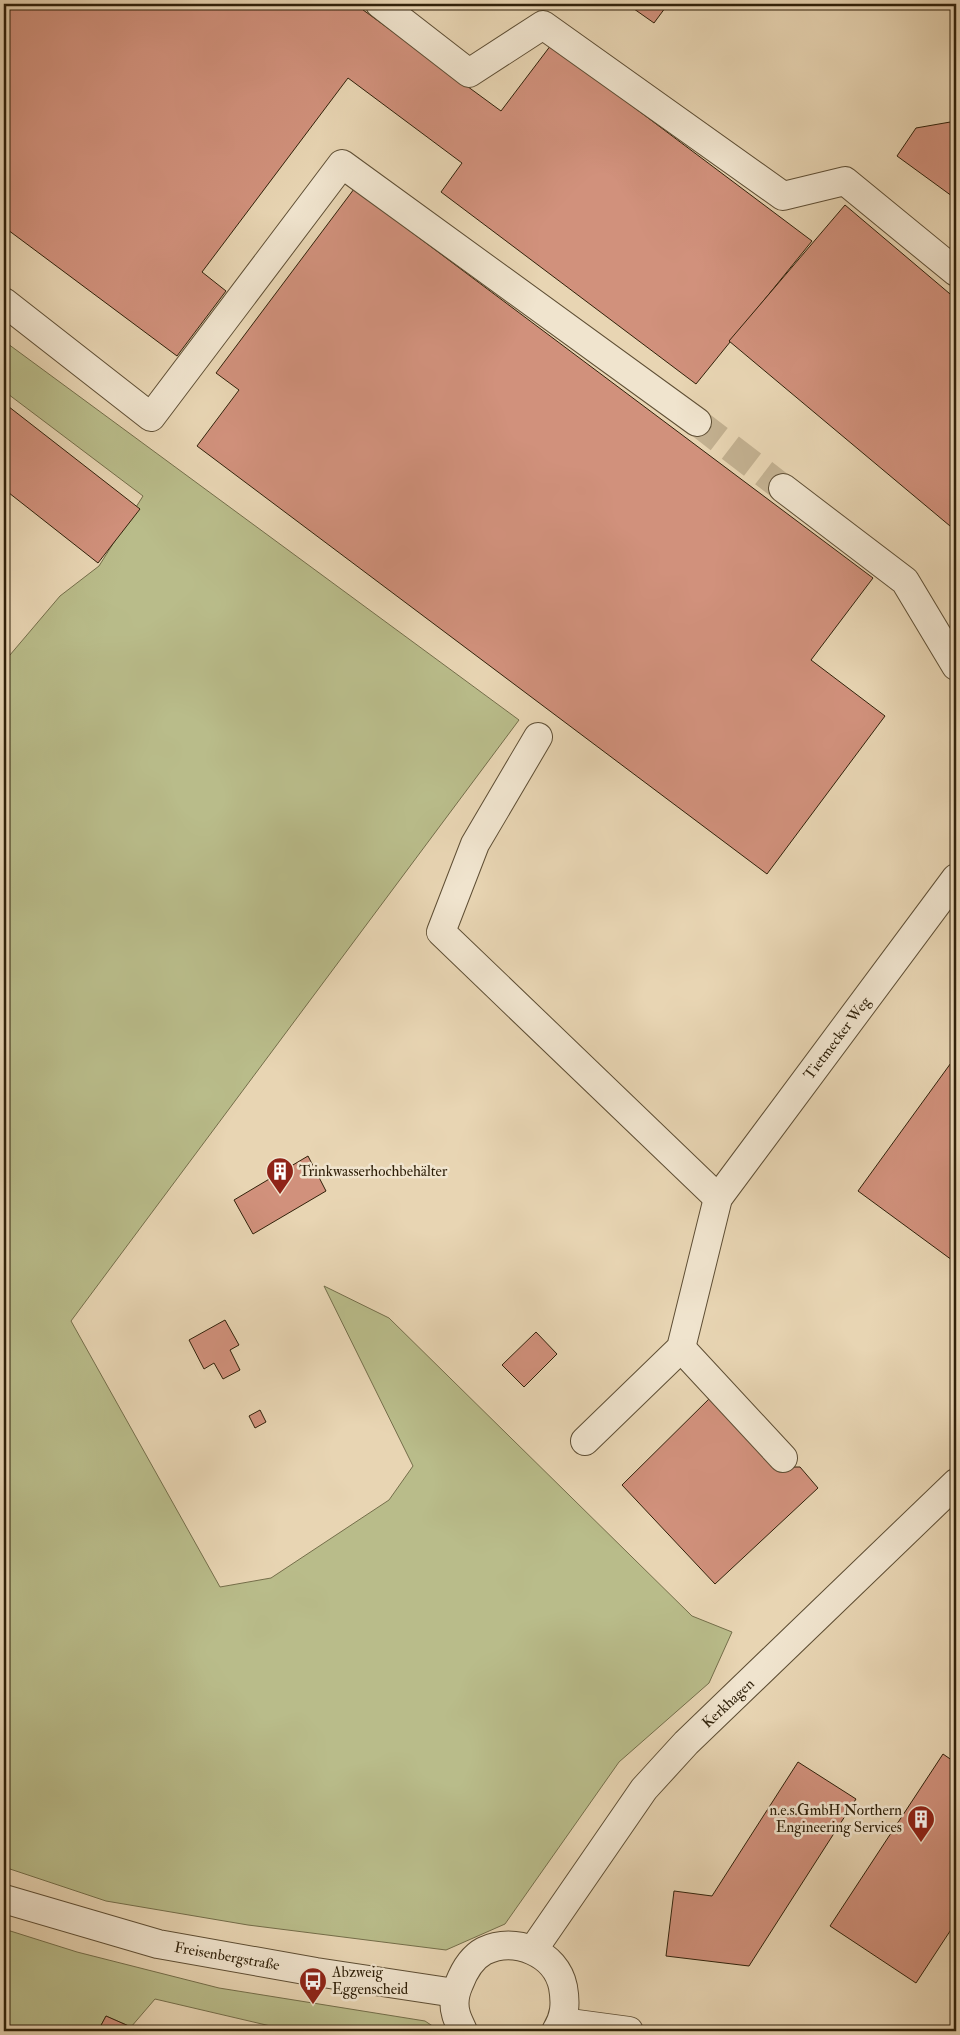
<svg xmlns="http://www.w3.org/2000/svg" width="960" height="2035" viewBox="0 0 960 2035" font-family="'IM FELL Double Pica',serif">
  <style>
    .green { fill: #b9bc8a; stroke: #746e4a }
    .building { fill: #d1917c; stroke: #30210a }
    .lines { fill: none; stroke-linecap: round; stroke-linejoin: round }
    .minor-tunnel { stroke: #c3b191; stroke-width: 28; stroke-dasharray: 28 14; stroke-linecap: butt }
    .minor-casing { stroke: #5e4e34; stroke-width: 30 }
    .minor { stroke: #f0e4ce; stroke-width: 28 }
    .labels { text-anchor: middle; stroke-width: 5; stroke-linejoin: round; paint-order: stroke }
    .street-label { font-size: 15px; fill: #30210a; stroke: #f0e4ce }
    .poi-label { font-size: 15px; fill: #30210a; stroke: #f0e4ce; text-anchor: start }
  </style>
  <rect width="100%" height="100%" fill="#e8d5b3"/>
  <filter id="stains"><feTurbulence type="fractalNoise" baseFrequency=".004" numOctaves="4"/><feColorMatrix values="0 0 0 0 .2 0 0 0 0 .09 0 0 0 0 .02 0 0 0 .5 -.17"/></filter>
  <radialGradient id="worn" r=".72"><stop offset=".6" stop-color="#630" stop-opacity="0"/><stop offset="1" stop-color="#630" stop-opacity=".3"/></radialGradient>
  <g class="green">
    <path d="M4 341 519 720 71 1321 220 1587 271 1578 389 1500 413 1466 324 1286 389 1318 692 1616 732 1632 709 1683 619 1762 505 1924 446 1950 248 1925 106 1901 4 1867V662L60 596 99 566 143 496 4 391Z"/>
    <path d="M4 1929 77 1952 219 1988 425 2021 440 2031H341L279 2028 155 1999 131 2027 106 2016 99 2029 103 2031H4Z"/>
  </g>
  <g class="building">
    <path d="M4 4H355L501 111 551 45 812 241 696 384 441 192 462 163 348 78 202 272 226 291 177 356 4 227Z"/>
    <path d="M627 4H668L654 23Z"/>
    <path d="M956 121V199L897 156 916 128Z"/>
    <path d="M354 189 873 578 811 660 885 716 767 874 197 446 239 390 216 373Z"/>
    <path d="M845 205 956 299V531L729 341Z"/>
    <path d="M4 403 140 509 98 563 4 489Z"/>
    <path d="M956 1056V1263L858 1191Z"/>
    <path d="M308 1156 326 1191 253 1234 234 1200Z"/>
    <path d="M225 1320 239 1345 230 1350 240 1370 223 1379 214 1363 204 1369 189 1340Z"/>
    <path d="M536 1332 557 1354 524 1387 502 1365Z"/>
    <path d="M714 1394 787 1467H800L818 1488 715 1584 622 1485Z"/>
    <path d="M260 1410 266 1422 255 1428 249 1416Z"/>
    <path d="M943 1754 956 1763V1922L916 1983 830 1926Z"/>
    <path d="M798 1762 856 1799 749 1966 666 1956 674 1891 712 1896Z"/>
    <path d="M106 2016 131 2027 129 2031 99 2029Z"/>
  </g>
  <g class="lines">
    <path class="minor-tunnel" d="M697 422 783 488"/>
    <g class="minor-casing">
      <g id="minor">
        <path d="M380 4 469 73 543 25 783 196 845 181 956 272"/>
        <path d="M4 302 151 417 342 164 697 422"/>
        <path d="M783 488 905 581 956 666"/>
        <path d="M538 737 475 844 441 932 718 1198"/>
        <path d="M681 1348 783 1458"/>
        <path d="M585 1441 681 1348 718 1198 956 878"/>
        <path d="M4 1899 158 1944 316 1972 455 1993"/>
        <path d="M533 1950 644 1789 686 1743 956 1483"/>
        <path d="M562 2022 629 2031"/>
        <path d="M463 2031C461 2026 457 2019 456 2014 453 2004 455 1993 459 1984 464 1971 471 1958 484 1951 515 1936 556 1953 563 1987 566 2004 565 2017 556 2031"/>
      </g>
    </g>
    <use href="#minor" class="minor"/>
  </g>
  <defs>
    <g id="building-pin" transform="scale(1.4375)"><path d="M0 17L-7.5 6A9.5 9.5 0 1 1 7.5 6Z" fill="#8f2418" stroke="#f0e4ce"/><path d="M-4-6H4V6H1V3H-1V6H-4ZM-2.5-4.3h1.7v1.8h-1.7ZM.8-4.3h1.7v1.8H.8ZM-2.5-1h1.7V.8h-1.7ZM.8-1h1.7V.8H.8Z" fill="#fff"/></g>
    <g id="bus-pin" transform="scale(1.4375)"><path d="M0 17L-7.5 6A9.5 9.5 0 1 1 7.5 6Z" fill="#8f2418" stroke="#f0e4ce"/><path d="M-5-6H5V4H4V6H2V4H-2V6H-4V4H-5ZM-3.5-4V0h7V-4ZM-3.5 1.2v1.5H-2V1.2ZM2 1.2v1.5H3.5V1.2Z" fill="#fff"/></g>
  </defs>
  <g fill-rule="evenodd">
    <use href="#building-pin" x="280" y="1171"/>
    <use href="#building-pin" x="921" y="1819"/>
    <use href="#bus-pin" x="313" y="1981"/>
  </g>
  <g class="labels">
    <g class="street-label">
      <text transform="translate(837 1038) rotate(-53)" y="5">Tietmecker Weg</text>
      <text transform="translate(728 1703) rotate(-43)" y="5">Kerkhagen</text>
      <text transform="translate(227 1956) rotate(10)" y="5">Freisenbergstraße</text>
    </g>
    <g class="poi-label">
      <text x="299" y="1176">Trinkwasserhochbehälter</text>
      <text x="902" y="1815" text-anchor="end">n.e.s.GmbH Northern<tspan x="902" dy="17">Engineering Services</tspan></text>
      <text x="332" y="1977">Abzweig<tspan x="332" dy="17">Eggenscheid</tspan></text>
    </g>
  </g>
  <rect width="960" height="2035" fill="none" stroke="#e8d5b3" stroke-width="20"/>
  <rect x="5" y="5" width="950" height="2025" fill="none" stroke="#30210a" stroke-width="2.5"/>
  <rect x="10" y="10" width="940" height="2015" fill="none" stroke="#30210a"/>
  <rect width="100%" height="100%" filter="url(#stains)"/>
  <rect width="100%" height="100%" fill="url(#worn)"/>
</svg>
